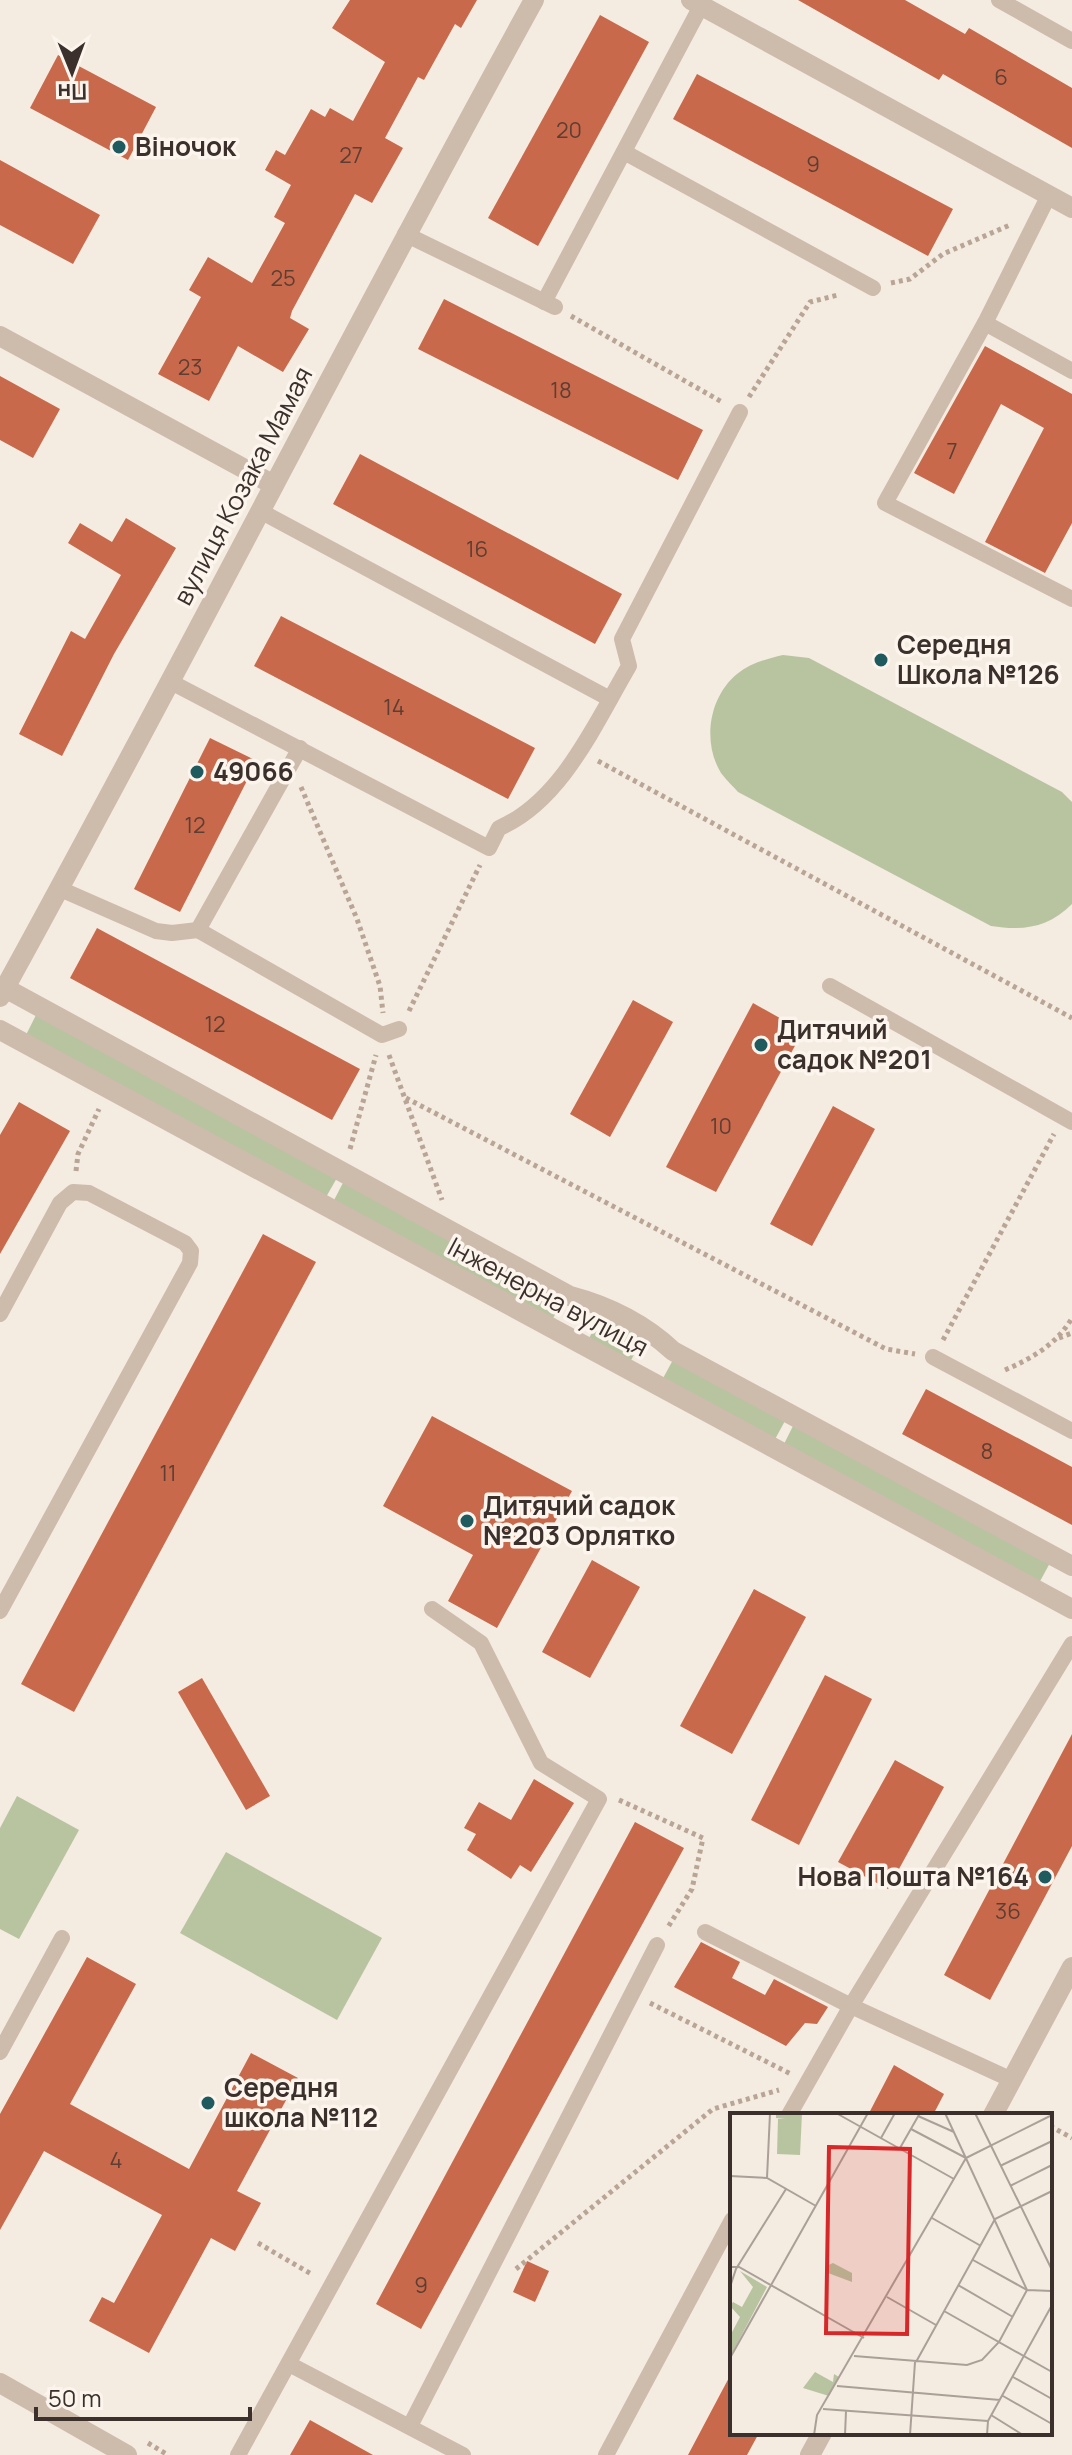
<svg xmlns="http://www.w3.org/2000/svg" width="1072" height="2455" viewBox="0 0 1072 2455" font-family="Manrope,sans-serif">
  <style>
    .green { fill: #b8c4a0 }
    .building { fill: #c8694b }
    .lines { fill: none; stroke-linecap: round; stroke-linejoin: round }
    .path { stroke: #b9a596; stroke-width: 5; stroke-dasharray: 4 4; stroke-linecap: butt }
    .service { stroke: #cdbbac; stroke-width: 16 }
    .pedestrian { stroke: #cdbbac; stroke-width: 20 }
    .minor { stroke: #cdbbac; stroke-width: 20 }
    .tertiary { stroke: #cdbbac; stroke-width: 20 }
    .poi-dot { fill: #1f5a5e; stroke: #fbf5ee; stroke-width: 3 }
    .labels { text-anchor: middle; stroke-width: 7; stroke-linejoin: round; paint-order: stroke }
    .number-label { font-size: 22px; fill: #5e3e33 }
    .poi-label { font-size: 26px; font-weight: bold; fill: #3b302b; stroke: #fbf5ee; text-anchor: start }
    .street-label { font-size: 26px; fill: #3b302b; stroke: #fbf5ee }
    .inset-road { fill: none; stroke: #aaa098; stroke-width: 2 }
    .view { fill: #d62828; fill-opacity: 0.15; stroke: #d62828; stroke-width: 4 }
    .inset-edge { fill: none; stroke: #3b302b; stroke-width: 4 }
  </style>
  <rect width="100%" height="100%" fill="#f4ebe1"/>
  <g class="green">
    <path d="M783 655 809 658 1062 792 1072 802V904C1048 928 1023 931 991 926L738 792C733 786 726 780 721 773 702 742 709 697 737 674 751 663 766 659 783 655Z"/>
    <path d="M37 1013 338 1176 325 1199 25 1037Z"/>
    <path d="M345 1179 564 1298 551 1322 332 1204Z"/>
    <path d="M603 1312 645 1334 629 1364 587 1342Z"/>
    <path d="M674 1358 786 1419 773 1443 661 1382Z"/>
    <path d="M794 1424 1051 1561 1038 1585 782 1448Z"/>
    <path d="M17 1796 79 1830 19 1939 0 1929V1828Z"/>
    <path d="M226 1852 382 1938 337 2020 180 1933Z"/>
  </g>
  <g class="building">
    <path d="M350 0H477L461 28 455 24 424 80 418 77 385 138 403 148 372 203 355 194 292 311 290 318 309 329 283 372 238 346 209 401 158 374 201 297 189 290 208 257 252 283 285 223 274 217 291 185 265 170 276 150 285 155 311 109 325 117 330 108 353 121 385 62 332 28Z"/>
    <path d="M798 0H905L965 34 969 28 1072 88V148L943 74 939 80Z"/>
    <path d="M600 15 649 42 538 246 488 218Z"/>
    <path d="M58 55 156 107 128 160 30 108Z"/>
    <path d="M697 74 953 209 928 256 673 119Z"/>
    <path d="M0 160 100 215 73 264 0 225Z"/>
    <path d="M444 299 703 430 678 480 418 349Z"/>
    <path d="M985 346 1072 394V523L1045 573 985 542 1044 428 1001 404 954 494 914 473Z"/>
    <path d="M0 376 60 409 33 458 0 440Z"/>
    <path d="M360 454 622 594 595 644 333 504Z"/>
    <path d="M126 518 176 548 114 654 62 756 19 734 71 631 85 639 121 575 68 543 80 523 112 542Z"/>
    <path d="M281 616 535 748 508 799 254 666Z"/>
    <path d="M210 738 257 761 180 912 134 889Z"/>
    <path d="M97 928 360 1069 332 1120 70 978Z"/>
    <path d="M633 1000 673 1022 610 1137 570 1114Z"/>
    <path d="M753 1003 803 1031 716 1192 666 1167Z"/>
    <path d="M19 1102 70 1131 0 1254V1135Z"/>
    <path d="M833 1106 875 1129 812 1246 770 1224Z"/>
    <path d="M263 1234 316 1262 74 1712 21 1684Z"/>
    <path d="M926 1389 1072 1467V1525L902 1434Z"/>
    <path d="M432 1416 572 1491 497 1628 448 1601 473 1555 383 1506Z"/>
    <path d="M592 1560 640 1587 590 1678 542 1652Z"/>
    <path d="M754 1589 806 1617 732 1754 680 1726Z"/>
    <path d="M825 1675 872 1699 799 1845 751 1820Z"/>
    <path d="M202 1678 270 1796 246 1810 178 1692Z"/>
    <path d="M1072 1734V1846L990 2000 944 1975Z"/>
    <path d="M895 1760 944 1787 888 1889 838 1862Z"/>
    <path d="M534 1779 574 1803 531 1872 520 1865 511 1879 467 1850 476 1834 464 1828 479 1802 511 1820Z"/>
    <path d="M635 1822 684 1848 421 2329 376 2304Z"/>
    <path d="M701 1942 740 1962 732 1978 765 1995 774 1979 828 2007 817 2024 805 2023 786 2046 674 1987Z"/>
    <path d="M87 1957 136 1984 70 2104 189 2169 251 2053 298 2078 237 2191 261 2203 235 2251 211 2238 149 2353 89 2321 102 2297 114 2303 162 2215 44 2151 0 2230V2114Z"/>
    <path d="M894 2065 944 2094 933 2115H868Z"/>
    <path d="M527 2261 549 2271 535 2302 513 2292Z"/>
    <path d="M732 2372V2433H759L747 2455H688Z"/>
    <path d="M310 2420 373 2455H290Z"/>
  </g>
  <g class="lines">
    <g class="path">
      <path d="M891 283 910 279 943 254 1010 225"/>
      <path d="M571 316 722 402"/>
      <path d="M749 397 810 302 838 295"/>
      <path d="M598 761 1072 1018"/>
      <path d="M301 787 357 919 380 986 383 1013"/>
      <path d="M409 1011 480 865"/>
      <path d="M389 1055 442 1200"/>
      <path d="M406 1098 886 1349 915 1354"/>
      <path d="M350 1149 376 1055"/>
      <path d="M76 1171 78 1154 99 1109"/>
      <path d="M1059 1338 1072 1333"/>
      <path d="M943 1340 1054 1134"/>
      <path d="M1005 1370C1032 1358 1056 1345 1072 1318"/>
      <path d="M619 1800 703 1838 692 1889 668 1927"/>
      <path d="M650 2003 791 2074"/>
      <path d="M1050 2126 1072 2138"/>
      <path d="M258 2243 313 2275"/>
      <path d="M516 2269 713 2109 779 2090"/>
      <path d="M148 2443 168 2455"/>
    </g>
    <g class="service">
      <path d="M999 0 1072 41"/>
      <path d="M624 152 873 288"/>
      <path d="M1049 195 985 323 1072 371"/>
      <path d="M405 234 555 307"/>
      <path d="M544 302 701 6"/>
      <path d="M985 323 885 503 1072 599"/>
      <path d="M260 511 610 699"/>
      <path d="M169 681 489 848 499 828C562 801 596 722 629 666L622 639 740 412"/>
      <path d="M300 748 198 930 382 1035 399 1029"/>
      <path d="M58 888 156 931 172 933 198 930"/>
      <path d="M830 986 1072 1122"/>
      <path d="M0 1314 60 1203 73 1192 89 1193 185 1243 191 1251 190 1263 0 1611"/>
      <path d="M933 1357 1072 1431"/>
      <path d="M705 1932 851 2006 789 2115"/>
      <path d="M0 2052 62 1938"/>
      <path d="M1012 2080 851 2006 1072 1644"/>
      <path d="M289 2364 463 2455"/>
      <path d="M410 2426 657 1945"/>
      <path d="M238 2455 599 1799 541 1763 481 1643 432 1609"/>
      <path d="M606 2455 732 2220"/>
    </g>
    <g class="pedestrian">
      <path d="M5 988 570 1296C608 1306 644 1324 673 1351L1072 1566"/>
      <path d="M0 1030 1072 1609"/>
    </g>
    <g class="minor">
      <path d="M691 0 1072 208"/>
      <path d="M0 336 274 485"/>
      <path d="M993 2115 1072 1967"/>
      <path d="M0 2383 127 2455"/>
      <path d="M810 2455 822 2433"/>
    </g>
    <path class="tertiary" d="M0 997C182 667 352 330 534 0"/>
  </g>
  <g class="poi-dot">
    <circle cx="119" cy="147" r="8"/>
    <circle cx="881" cy="660" r="8"/>
    <circle cx="197" cy="772" r="8"/>
    <circle cx="761" cy="1045" r="8"/>
    <circle cx="467" cy="1521" r="8"/>
    <circle cx="1045" cy="1877" r="8"/>
    <circle cx="208" cy="2103" r="8"/>
  </g>
  <g class="labels">
    <g class="number-label">
      <text x="1001" y="85">6</text>
      <text x="569" y="138">20</text>
      <text x="351" y="163">27</text>
      <text x="813" y="172">9</text>
      <text x="283" y="286">25</text>
      <text x="190" y="375">23</text>
      <text x="561" y="398">18</text>
      <text x="952" y="459">7</text>
      <text x="477" y="557">16</text>
      <text x="394" y="715">14</text>
      <text x="195" y="833">12</text>
      <text x="215" y="1032">12</text>
      <text x="721" y="1134">10</text>
      <text x="987" y="1459">8</text>
      <text x="168" y="1481">11</text>
      <text x="1008" y="1919">36</text>
      <text x="116" y="2168">4</text>
      <text x="421" y="2293">9</text>
    </g>
    <g class="poi-label">
      <text x="135" y="156">Віночок</text>
      <text x="897" y="654">Середня<tspan x="897" dy="30">Школа №126</tspan></text>
      <text x="213" y="781">49066</text>
      <text x="777" y="1039">Дитячий<tspan x="777" dy="30">садок №201</tspan></text>
      <text x="483" y="1515">Дитячий садок<tspan x="483" dy="30">№203 Орлятко</tspan></text>
      <text x="1029" y="1886" text-anchor="end">Нова Пошта №164</text>
      <text x="224" y="2097">Середня<tspan x="224" dy="30">школа №112</tspan></text>
    </g>
    <g class="street-label">
      <text transform="translate(243 486) rotate(-62)" y="9">вулиця Козака Мамая</text>
      <text transform="translate(548 1297) rotate(28)" y="9">Інженерна вулиця</text>
    </g>
  </g>
  <g transform="translate(730 2113)">
    <rect width="322" height="322" fill="#f4ebe1"/>
    <path d="M46 0H72L70 42 47 41 48 6H55L46 5ZM103 150 122 160V169L98 160 96 153ZM10 158 37 174 0 244V223L10 204 0 193 3 189 12 194 23 174ZM85 259 103 269 104 261 109 264 99 283 73 275Z" fill="#b8c4a0"/>
    <path class="inset-road" d="M106 0 224 66M245 0 322 157M188 3 224 19M181 16 236 45M151 25 165 0M170 35 190 0M236 45 322 2M270 53 322 28M0 63 37 65 86 93M37 65 40 0M280 73 322 52M202 105 251 133M243 147 297 177 322 178M0 154H9L134 225M228 172 283 204M0 174 6 156 56 76M157 184 206 212M214 198 322 259M124 243 237 252 252 247 269 229 297 177 215 0M0 245 138 0M186 249 265 106 322 78M283 264 322 286M107 273 270 287M273 283 322 311M93 296 258 308M261 302 293 322M84 322 87 302 236 45M115 322 116 298M180 322 185 249M257 322 258 308 322 192"/>
    <path class="view" d="M99 34 180 36 177 221 96 220Z"/>
    <rect width="322" height="322" class="inset-edge"/>
  </g>
  <g transform="translate(72 72) rotate(179)" stroke="#fbf5ee" stroke-width="6" paint-order="stroke">
  <path d="M0-6L14 30L0 20L-14 30Z" fill="#3b302b"/>
  <text y="-12" font-size="22" font-weight="bold" text-anchor="middle" fill="#3b302b">Пн</text>
  </g>
  <path d="M36 2407v12h214v-12" fill="none" stroke="#3b302b" stroke-width="4"/>
  <text x="48" y="2407" font-size="24" fill="#3b302b" stroke="#fbf5ee" stroke-width="6" paint-order="stroke">50 m</text>
</svg>
